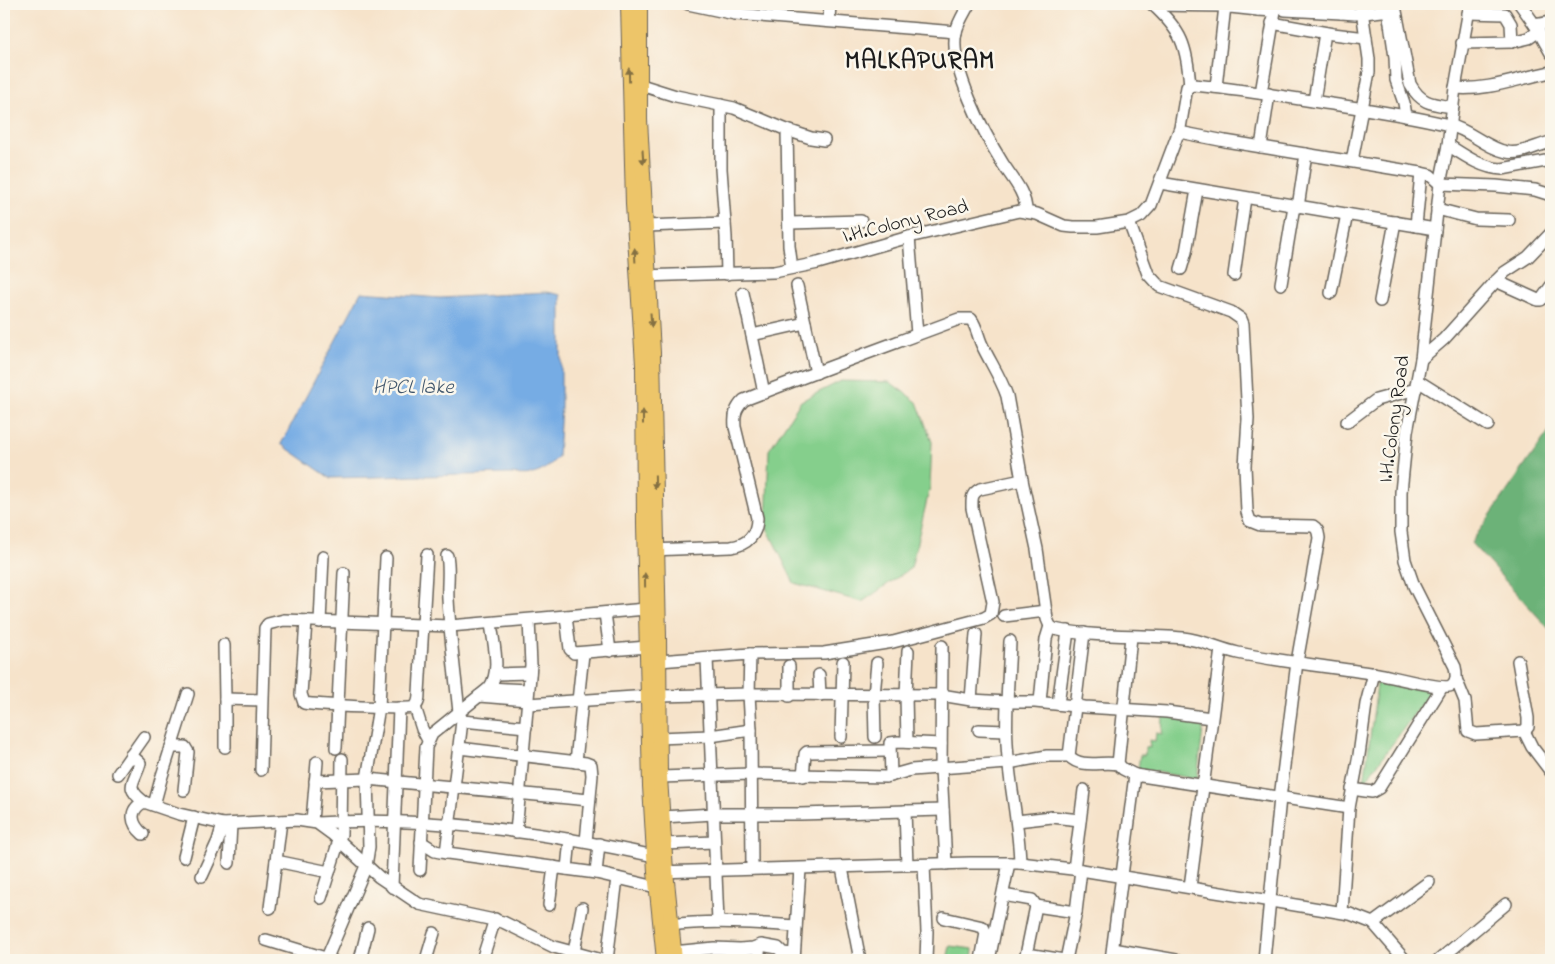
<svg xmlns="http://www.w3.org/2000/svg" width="1555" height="964" viewBox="0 0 1555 964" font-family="'Indie Flower',sans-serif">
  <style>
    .green { fill: #85cf8c; stroke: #507654 }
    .forest { fill: #6cb278; stroke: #44674a }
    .water { fill: #76ace4; stroke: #496480 }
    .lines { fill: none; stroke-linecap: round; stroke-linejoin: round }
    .minor-casing { stroke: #686259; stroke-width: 14 }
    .major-casing { stroke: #686259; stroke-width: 16 }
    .minor { stroke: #fff; stroke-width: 11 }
    .major { stroke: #edc569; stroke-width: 14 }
    .oneway { fill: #847042 }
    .labels { text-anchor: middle; stroke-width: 5; stroke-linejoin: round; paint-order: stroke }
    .street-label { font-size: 20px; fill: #1c1c1c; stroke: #fbf7ec }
    .water-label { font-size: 21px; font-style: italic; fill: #40566c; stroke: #fbf7ec }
    .district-label { font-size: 25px; font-weight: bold; letter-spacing: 1px; fill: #1c1c1c; stroke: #fbf7ec }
  </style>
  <rect width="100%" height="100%" fill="#fbf7ec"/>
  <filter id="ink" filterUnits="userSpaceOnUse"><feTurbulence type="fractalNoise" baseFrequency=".02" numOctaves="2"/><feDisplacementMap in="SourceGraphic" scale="10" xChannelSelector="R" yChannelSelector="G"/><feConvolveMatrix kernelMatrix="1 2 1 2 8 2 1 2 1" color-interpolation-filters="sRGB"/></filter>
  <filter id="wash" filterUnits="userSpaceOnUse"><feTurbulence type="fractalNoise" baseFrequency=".0096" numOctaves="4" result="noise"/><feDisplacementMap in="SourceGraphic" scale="20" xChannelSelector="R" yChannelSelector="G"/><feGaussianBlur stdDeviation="1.12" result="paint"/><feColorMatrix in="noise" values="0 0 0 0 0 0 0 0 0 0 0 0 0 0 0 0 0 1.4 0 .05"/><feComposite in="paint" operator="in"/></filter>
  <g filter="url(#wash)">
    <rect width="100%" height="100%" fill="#f6e3ca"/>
    <g class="green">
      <path d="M841 381 890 382 917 402 932 442 930 487 911 568 862 602 794 583 766 526 769 450 801 401Z"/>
      <path d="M1378 677 1433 688 1364 783Z"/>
      <path d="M1163 716 1204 721 1197 779 1138 769 1140 755H1145V747L1150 748 1149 740 1155 741 1156 733 1162 734Z"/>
      <path d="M950 946 973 949 972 960H947Z"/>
    </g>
    <path class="forest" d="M1551 428V631L1471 543Z"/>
    <path class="water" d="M361 292 440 298 547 292 561 295V407L558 457C541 475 533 476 510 474L330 478 281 444Z"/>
  </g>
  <g filter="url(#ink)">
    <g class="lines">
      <g class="minor-casing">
        <g id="minor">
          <path d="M688 4 735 14 956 32"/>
          <path d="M969 4C965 12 958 22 956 32 948 65 985 135 1003 164 1012 178 1026 193 1026 211"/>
          <path d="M1152 4C1182 31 1187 46 1190 86"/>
          <path d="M1258 4V10L1275 11 1261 93"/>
          <path d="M1520 4 1535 25 1551 53"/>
          <path d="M1153 5 1225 6"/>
          <path d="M1230 7 1258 10"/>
          <path d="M1285 10 1341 13V4"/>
          <path d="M1388 10 1395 57 1396 80 1404 103 1406 116"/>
          <path d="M1341 13 1355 14 1391 10 1396 11 1410 84C1421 104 1432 104 1453 107"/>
          <path d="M1468 13 1505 14 1511 24 1512 42 1529 38 1539 31"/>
          <path d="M829 20 830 4"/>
          <path d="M1272 23 1333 34 1366 38"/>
          <path d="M1535 25 1551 22"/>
          <path d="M1462 43 1512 42"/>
          <path d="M641 85 676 96 734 108 787 130 811 138 824 140"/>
          <path d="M1216 87 1225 6 1230 7 1231 4"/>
          <path d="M1455 88C1488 91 1519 78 1551 72"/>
          <path d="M1314 101 1325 33"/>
          <path d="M721 105V169L726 237 727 274"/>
          <path d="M787 130 789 246 792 268"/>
          <path d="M1179 132 1225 141 1421 173 1416 226"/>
          <path d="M1448 145C1465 156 1482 168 1502 169L1551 160"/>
          <path d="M1261 147 1269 94"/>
          <path d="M1352 161 1369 72V59L1361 4"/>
          <path d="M1421 173 1430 175 1440 184 1496 186 1535 190 1551 195"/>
          <path d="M1160 183 1435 229"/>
          <path d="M1298 207 1306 154"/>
          <path d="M1437 209 1476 219 1509 220"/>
          <path d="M1129 222 1148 274 1159 286 1231 312 1241 319 1243 324 1248 419 1245 466 1247 512 1250 521 1260 525 1313 526C1318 529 1318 532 1319 538L1297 662 1280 798 1264 960"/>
          <path d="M790 223 861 221"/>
          <path d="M646 226 725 223"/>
          <path d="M909 237 917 334"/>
          <path d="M1181 269 1186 252 1197 190"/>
          <path d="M1234 275 1245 198"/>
          <path d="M641 276 774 272 818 263 909 237 1019 211 1037 214 1064 226 1073 227H1097L1129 222 1141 216 1151 205 1180 128 1187 87 1193 85C1237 89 1281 96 1325 103 1366 109 1408 115 1449 125 1470 130 1486 148 1507 152 1521 155 1537 145 1551 142"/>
          <path d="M1496 281 1538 300H1541L1551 286"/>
          <path d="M1281 284 1294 206"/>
          <path d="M797 286 816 373"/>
          <path d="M743 293 764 393"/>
          <path d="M1331 293 1347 214"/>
          <path d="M1380 301 1395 222"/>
          <path d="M752 335 805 323"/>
          <path d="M1421 359 1444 339 1496 281 1505 272 1528 257 1551 233"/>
          <path d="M1418 381 1488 425"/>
          <path d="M1347 422 1376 400 1416 389"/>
          <path d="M650 550 731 547C747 545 757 535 757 518L735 427C734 415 735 409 744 400 815 372 887 346 959 319H971C977 327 978 337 982 345 990 362 1001 378 1007 396L1022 480 1037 549 1047 619 1050 626 1054 629C1096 638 1140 634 1183 638 1203 640 1219 649 1238 653 1284 662 1331 667 1378 674 1390 676 1445 691 1452 685 1458 680 1456 673 1455 667L1414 586 1405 560 1401 532V492L1407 432 1421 359 1440 184 1448 145 1455 88 1470 4"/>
          <path d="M605 613 610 651"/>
          <path d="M566 616 570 649 574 653 647 647"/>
          <path d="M1004 616 1046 611"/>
          <path d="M306 621 301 694 304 703C315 705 408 710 414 707 419 704 419 698 419 693L427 555"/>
          <path d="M320 622 323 557"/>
          <path d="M1010 641C1009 675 1005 710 1007 744 1009 784 1019 823 1020 863"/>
          <path d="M224 645 225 699"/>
          <path d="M942 646 941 769 946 864"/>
          <path d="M750 654 749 694 751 730 752 869"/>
          <path d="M707 658 718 922"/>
          <path d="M659 661 750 654 824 653 893 642 984 618 991 614 993 602 972 508C972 498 971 494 980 489L1022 480"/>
          <path d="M789 666V696"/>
          <path d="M496 674 530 673"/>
          <path d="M819 675 820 695"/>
          <path d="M1456 679 1465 701 1468 731 1476 734 1524 731 1528 727V718L1518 661"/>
          <path d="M489 688 528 690"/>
          <path d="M479 696 528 700"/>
          <path d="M658 696 749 694 941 695 971 700 1007 702H1035L1085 707 1167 712 1211 718"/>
          <path d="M971 700 976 634"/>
          <path d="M578 701 583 654"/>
          <path d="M1040 702 1046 639 1050 626"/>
          <path d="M528 704 649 696"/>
          <path d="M1058 704 1068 631"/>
          <path d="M415 707 422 729 428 740"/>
          <path d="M462 721 526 727"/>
          <path d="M979 730 1006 731"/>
          <path d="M1524 731 1532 747 1551 772"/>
          <path d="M841 737 843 662"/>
          <path d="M875 737 874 695 877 663"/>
          <path d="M658 738 710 736 751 730"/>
          <path d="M907 742 906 695 908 651"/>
          <path d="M171 747H185L188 752 184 790"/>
          <path d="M225 747V699L262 700"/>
          <path d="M336 748 344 573"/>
          <path d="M459 748 586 763 591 765 592 775 586 842"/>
          <path d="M131 755 140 763C135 783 123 786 144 802"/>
          <path d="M1069 756 1084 633"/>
          <path d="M576 762 582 701"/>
          <path d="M1118 764 1131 637"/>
          <path d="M261 770 265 628 268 624 284 620 450 626 646 609"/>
          <path d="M118 774 144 737"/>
          <path d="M803 776 805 754 807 752 889 751"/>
          <path d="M891 776 890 743 898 742 941 744"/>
          <path d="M660 777 751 774 886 777 911 770 1008 763 1047 756H1069C1081 769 1102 761 1118 764L1123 769 1135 775"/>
          <path d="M315 781 367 779 589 800"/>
          <path d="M1352 789 1372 792 1379 788 1442 687"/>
          <path d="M154 805 161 779 188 694"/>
          <path d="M905 811 907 865"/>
          <path d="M662 817 714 814H800L943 810"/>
          <path d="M312 821 317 762"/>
          <path d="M1017 821 1052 817 1080 820"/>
          <path d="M317 823C430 816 544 832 654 856"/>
          <path d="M516 832 531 665 529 620"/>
          <path d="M143 834C131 824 128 810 144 802L179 814 223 824 297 820 317 823 332 834 379 877 419 904 503 922 554 947 602 960"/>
          <path d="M421 842 435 851 440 852 596 873 656 887"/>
          <path d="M664 844 714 842"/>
          <path d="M446 853 462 721 459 712C455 674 450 637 448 599 447 585 450 569 447 556"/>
          <path d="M184 857 194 817"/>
          <path d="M276 861 329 872"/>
          <path d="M229 863 231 824"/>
          <path d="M924 865 927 932 926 960"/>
          <path d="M842 868 860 960"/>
          <path d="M567 869 570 839"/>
          <path d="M1074 869 1084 790"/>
          <path d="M420 870 426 747 432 734 489 688C502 671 493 643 491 623"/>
          <path d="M657 872 970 863H1020L1081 870 1350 914 1373 923 1405 960"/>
          <path d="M596 873 599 844"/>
          <path d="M202 876 218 841 223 824"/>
          <path d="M392 887 399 708"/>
          <path d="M1190 887 1221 649"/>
          <path d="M1003 895 1032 900 1036 906 1025 960"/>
          <path d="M321 898 341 834 342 759"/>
          <path d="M549 905 554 867"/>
          <path d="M1036 906 1076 912"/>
          <path d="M270 908 281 821"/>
          <path d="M1342 912 1349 808 1359 755 1366 704 1374 673"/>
          <path d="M944 918 983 927 986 933 981 960"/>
          <path d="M1373 923 1429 882"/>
          <path d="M670 925C712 920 754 923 796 926"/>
          <path d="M266 940 332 960"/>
          <path d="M1113 949 1176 960"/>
          <path d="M574 952 582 908"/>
          <path d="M673 952 714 948 740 949 753 948 761 945 778 948 783 953 794 954"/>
          <path d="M1027 954 1064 960"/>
          <path d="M326 960 366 866 369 847 367 779 379 707 386 558"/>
          <path d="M360 960 368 928"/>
          <path d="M426 960 434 933"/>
          <path d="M482 960 495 919"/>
          <path d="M607 960 617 878"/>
          <path d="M758 960 760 946"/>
          <path d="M794 960 800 869"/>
          <path d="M989 960 1009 863"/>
          <path d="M1066 960 1076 912 1081 870"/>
          <path d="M1111 960 1135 775 1349 808"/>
          <path d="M1439 960 1506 904"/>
        </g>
      </g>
      <g class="major-casing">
        <g id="major">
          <path d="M628 4 633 204 643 365 644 525 650 786 655 872 664 960"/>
          <path d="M640 4V120L653 353 659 637 660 777 666 871 675 960"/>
        </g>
      </g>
      <use href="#minor" class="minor"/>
      <use href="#major" class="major"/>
    </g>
    <defs><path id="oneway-solid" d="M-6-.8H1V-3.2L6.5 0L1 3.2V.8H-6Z" transform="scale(1.25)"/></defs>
    <g class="oneway">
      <use href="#oneway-solid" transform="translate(629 75) rotate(-91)"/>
      <use href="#oneway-solid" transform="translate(643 157) rotate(86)"/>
      <use href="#oneway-solid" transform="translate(635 255) rotate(-93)"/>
      <use href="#oneway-solid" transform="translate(651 320) rotate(86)"/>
      <use href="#oneway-solid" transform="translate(643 417) rotate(-90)"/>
      <use href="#oneway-solid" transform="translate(655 482) rotate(89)"/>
      <use href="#oneway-solid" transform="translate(645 580) rotate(-91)"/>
    </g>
  </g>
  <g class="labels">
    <g class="street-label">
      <text transform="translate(905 220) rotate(-14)" y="7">I.H.Colony Road</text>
      <text transform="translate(1393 419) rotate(-82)" y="7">I.H.Colony Road</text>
    </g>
    <g class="water-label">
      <text x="413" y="393">HPCL lake</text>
    </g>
    <g class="district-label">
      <text x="920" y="68">MALKAPURAM</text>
    </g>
  </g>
  <rect width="1555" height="964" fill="none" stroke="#fbf7ec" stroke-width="20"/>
</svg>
